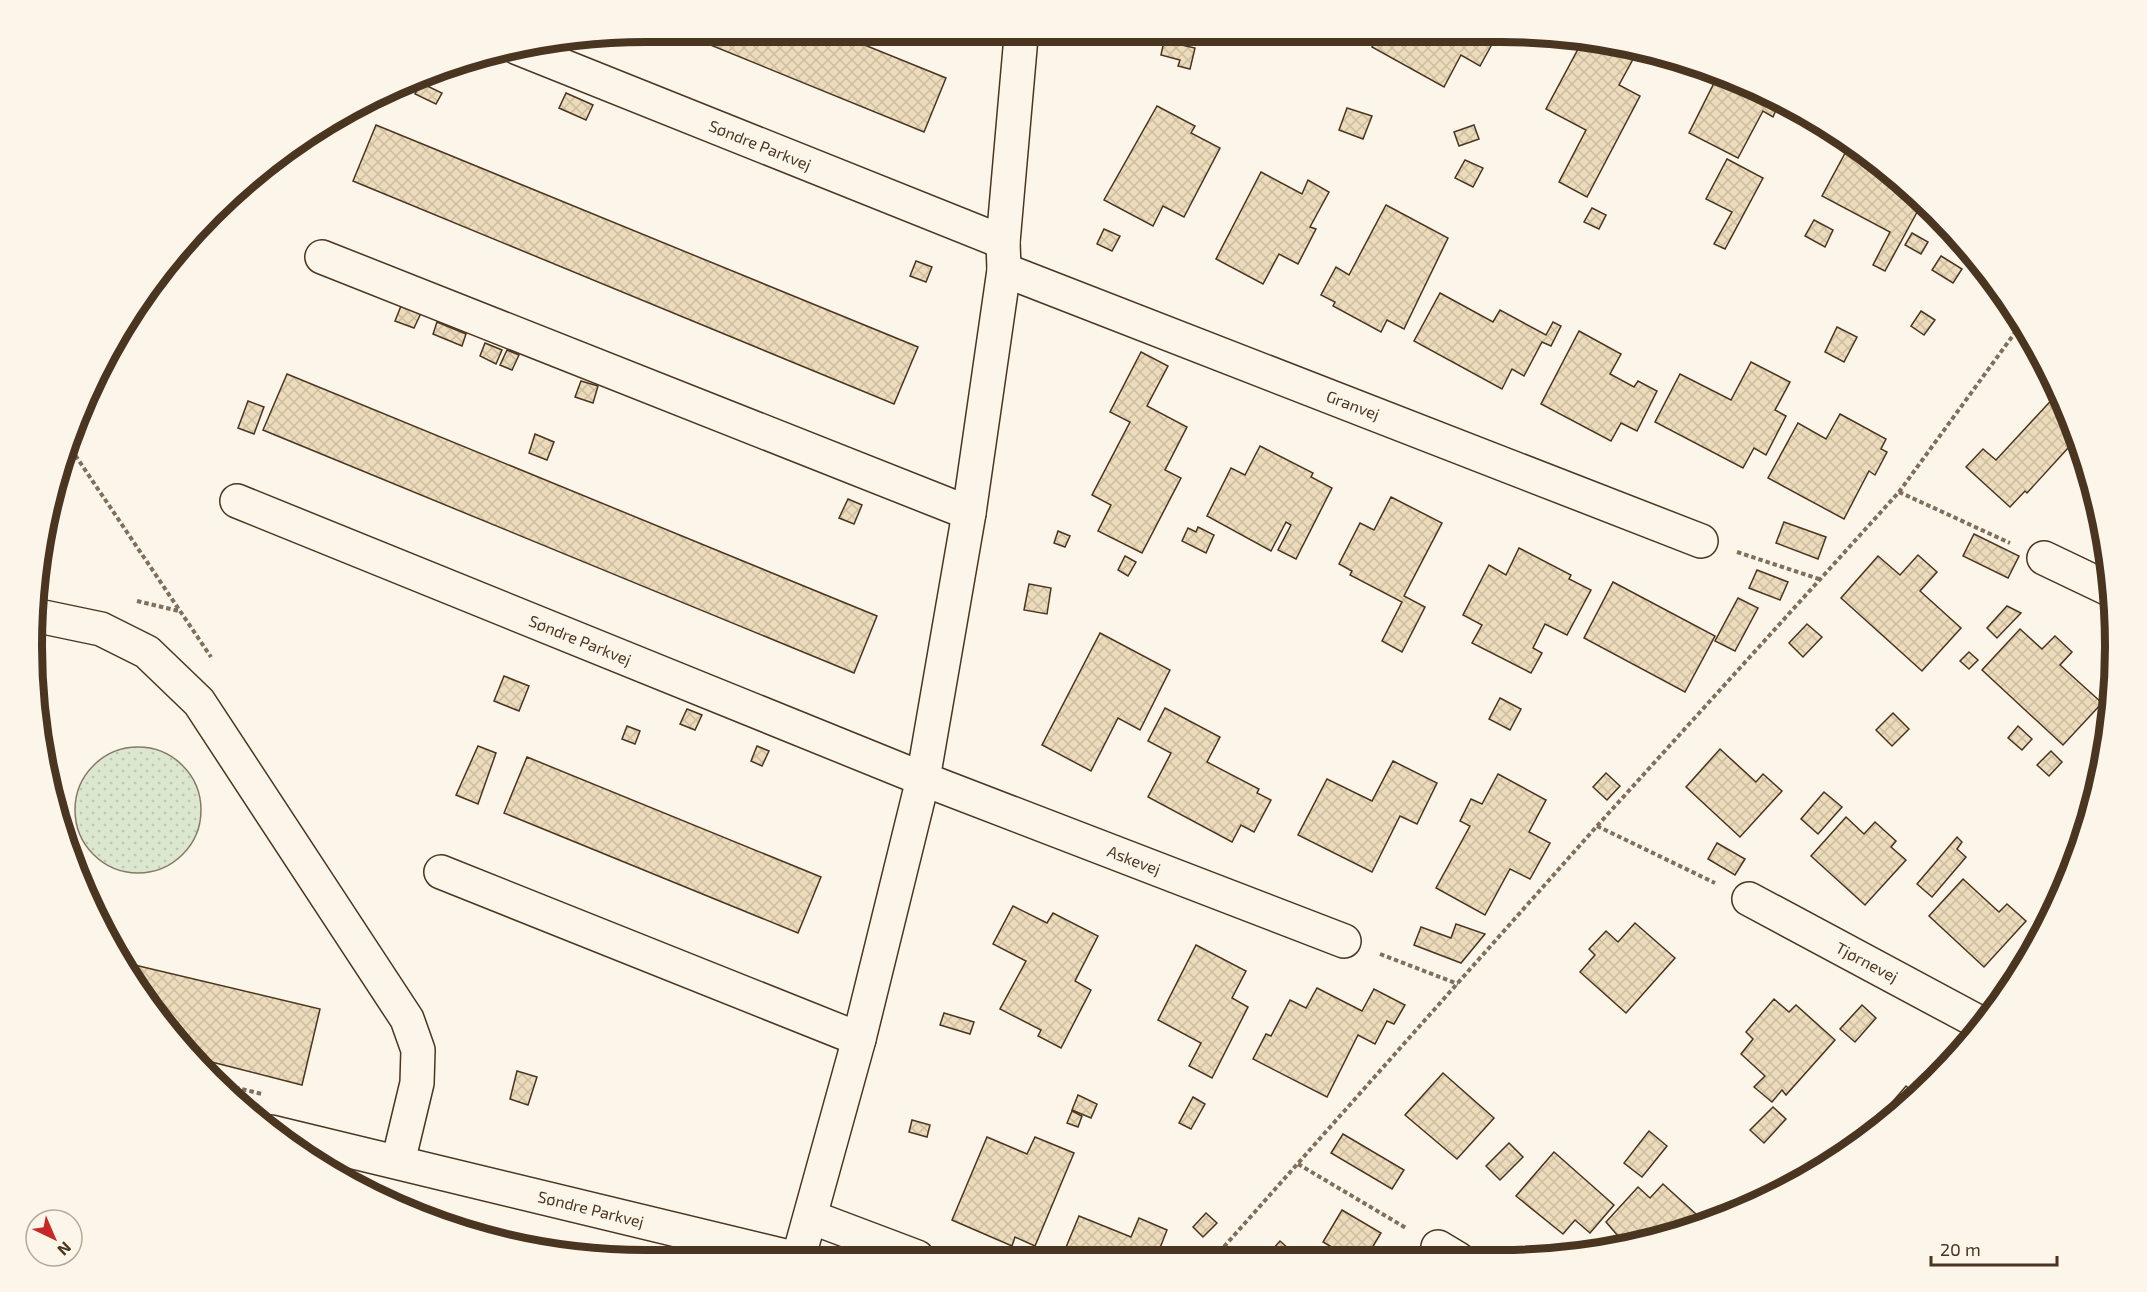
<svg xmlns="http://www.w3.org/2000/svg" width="2147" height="1292" viewBox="0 0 2147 1292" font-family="'Exo 2',sans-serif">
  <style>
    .park { fill: url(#park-dots); stroke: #887966; stroke-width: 1.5 }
    .building { fill: url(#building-cross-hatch); stroke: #4a3520; stroke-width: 1.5 }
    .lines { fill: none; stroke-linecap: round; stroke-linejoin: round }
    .street-casing { stroke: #4a3520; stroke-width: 36 }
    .path { stroke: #7f6f5c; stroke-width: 4; stroke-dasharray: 4.5 3; stroke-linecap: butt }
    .street { stroke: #fbf6e9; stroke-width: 33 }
    .labels { text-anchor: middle; stroke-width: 4.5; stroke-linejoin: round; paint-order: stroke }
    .street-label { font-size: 16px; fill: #4a3520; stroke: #fbf6e9 }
    .rim { fill: none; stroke: #4a3520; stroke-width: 8 }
  </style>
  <defs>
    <pattern id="park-dots" width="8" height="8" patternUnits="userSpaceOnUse" patternTransform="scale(1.5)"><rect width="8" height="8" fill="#dce7d0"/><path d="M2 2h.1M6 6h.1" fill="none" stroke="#bec7b2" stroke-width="1.8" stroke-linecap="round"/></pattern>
    <pattern id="building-cross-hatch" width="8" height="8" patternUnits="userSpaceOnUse" patternTransform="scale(1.5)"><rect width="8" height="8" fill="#ecdcbc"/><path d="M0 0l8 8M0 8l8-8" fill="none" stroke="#ccbda1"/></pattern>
  </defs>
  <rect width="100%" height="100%" fill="#fbf6e9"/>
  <circle class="park" cx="138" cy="810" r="63"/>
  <g class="building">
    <path d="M691 37H845L946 78 924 132Z"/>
    <path d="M1378 37H1496L1480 66 1461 55 1444 87 1372 47Z"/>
    <path d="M1554 37H1581L1637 52 1619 85 1640 96 1587 197 1559 182 1586 130 1546 109 1578 49Z"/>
    <path d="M1164 41 1195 48 1190 69 1178 66 1180 60 1161 55Z"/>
    <path d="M1701 69 1736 78 1779 103 1773 117 1763 111 1738 158 1689 133 1716 79 1700 71Z"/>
    <path d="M421 83 442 93 436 104 415 94Z"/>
    <path d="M566 93 593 105 586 120 559 108Z"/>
    <path d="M1157 106 1195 126 1191 133 1220 148 1184 217 1163 206 1153 226 1104 200Z"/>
    <path d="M1347 108 1372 116 1363 139 1339 130Z"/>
    <path d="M376 125 918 347 894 404 353 181Z"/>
    <path d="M1474 125 1479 139 1459 146 1454 132Z"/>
    <path d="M1850 144 1875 158 1922 203 1885 271 1873 265 1890 232 1822 196Z"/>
    <path d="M1727 159 1763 178 1725 249 1714 244 1732 212 1706 199Z"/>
    <path d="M1465 160 1483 168 1473 187 1455 178Z"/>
    <path d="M1261 172 1302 194 1308 180 1329 192 1310 227 1316 229 1298 264 1279 254 1263 284 1216 259Z"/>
    <path d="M1386 205 1448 238 1404 329 1387 320 1381 332 1333 306 1335 302 1321 295 1336 267 1349 275Z"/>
    <path d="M1592 208 1606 215 1599 229 1584 222Z"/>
    <path d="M1814 220 1833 230 1825 247 1805 236Z"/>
    <path d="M1104 229 1120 236 1112 251 1097 244Z"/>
    <path d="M1912 233 1928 242 1921 254 1905 245Z"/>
    <path d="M1941 256 1962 269 1953 283 1932 270Z"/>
    <path d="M916 261 932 267 926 282 910 276Z"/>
    <path d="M1440 293 1493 322 1500 310 1546 335 1553 322 1561 326 1551 346 1542 342 1524 376 1512 369 1502 389 1414 341Z"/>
    <path d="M401 306 421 313 414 328 395 321Z"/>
    <path d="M1921 311 1935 320 1924 335 1911 326Z"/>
    <path d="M437 322 466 334 462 346 433 334Z"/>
    <path d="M1837 327 1857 337 1844 362 1825 352Z"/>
    <path d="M1579 331 1621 354 1610 374 1634 387 1638 381 1657 391 1637 431 1621 423 1611 441 1541 404Z"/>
    <path d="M485 343 502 350 496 364 480 356Z"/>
    <path d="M507 350 519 355 512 370 500 365Z"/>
    <path d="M1141 352 1168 366 1147 406 1187 427 1165 470 1181 478 1142 553 1098 531 1111 505 1092 495 1130 422 1110 412Z"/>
    <path d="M1751 362 1790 382 1775 410 1786 416 1766 455 1754 448 1743 468 1655 422 1680 374 1731 400Z"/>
    <path d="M287 374 877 616 854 673 263 430Z"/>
    <path d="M581 381 598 386 593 403 575 397Z"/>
    <path d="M2058 393 2078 437 2027 493 2025 491 2010 507 1966 467 1983 449 1996 460Z"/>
    <path d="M248 401 264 407 254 434 238 428Z"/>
    <path d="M1840 414 1886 439 1881 449 1887 452 1875 475 1869 471 1844 519 1768 478 1798 423 1826 439Z"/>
    <path d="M535 434 554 442 547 460 529 453Z"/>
    <path d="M1260 446 1313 473 1311 477 1332 488 1296 559 1278 550 1291 525 1286 522 1271 551 1207 516 1231 468 1245 475Z"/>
    <path d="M1391 497 1442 523 1404 596 1425 607 1402 652 1382 641 1402 602 1350 575 1352 571 1339 564 1360 523 1374 530Z"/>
    <path d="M848 499 862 505 854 524 839 518Z"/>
    <path d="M1784 522 1826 537 1818 559 1776 543Z"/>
    <path d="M1198 527 1214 535 1206 553 1182 541 1188 528 1196 532Z"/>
    <path d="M1058 531 1070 536 1065 547 1054 543Z"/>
    <path d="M1974 534 2019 556 2008 578 1963 556Z"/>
    <path d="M1519 548 1571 575 1569 579 1591 590 1567 635 1545 624 1533 648 1542 653 1531 673 1472 643 1482 625 1463 615 1489 565 1506 575Z"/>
    <path d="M1918 555 1937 572 1920 591 1961 628 1922 671 1841 598 1878 556 1900 575Z"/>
    <path d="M1125 556 1136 562 1128 576 1118 570Z"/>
    <path d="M1757 570 1788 582 1780 600 1749 588Z"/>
    <path d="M1613 582 1715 636 1685 692 1584 638Z"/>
    <path d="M1029 584 1051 588 1047 614 1024 610Z"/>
    <path d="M1738 598 1758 608 1735 651 1715 641Z"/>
    <path d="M2007 606 2021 613 1997 638 1987 628Z"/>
    <path d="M1807 624 1822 637 1803 657 1789 643Z"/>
    <path d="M2020 629 2042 649 2055 636 2072 652 2060 665 2102 703 2063 745 1982 670Z"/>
    <path d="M1100 633 1170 670 1140 730 1118 718 1091 771 1042 745Z"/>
    <path d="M1969 652 1978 660 1969 669 1960 661Z"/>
    <path d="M504 676 529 686 519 711 494 701Z"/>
    <path d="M1500 698 1521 709 1510 730 1489 719Z"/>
    <path d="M1165 708 1220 737 1207 762 1259 789 1257 793 1271 800 1254 832 1241 825 1232 842 1148 797 1171 753 1148 741Z"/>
    <path d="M687 709 702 715 695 730 680 724Z"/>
    <path d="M1893 713 1909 729 1892 746 1876 730Z"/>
    <path d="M627 726 640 731 635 744 622 739Z"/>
    <path d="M2018 726 2032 739 2022 750 2008 738Z"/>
    <path d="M478 746 496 753 478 804 456 795Z"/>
    <path d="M757 746 769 751 762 766 751 761Z"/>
    <path d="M1720 749 1756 782 1763 774 1782 791 1740 837 1686 787Z"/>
    <path d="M2051 751 2062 762 2049 776 2037 765Z"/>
    <path d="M527 757 821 877 798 933 504 813Z"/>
    <path d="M1393 761 1437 783 1417 824 1400 816 1372 872 1298 835 1327 779 1372 801Z"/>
    <path d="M1606 773 1620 786 1607 800 1593 787Z"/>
    <path d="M1498 774 1546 800 1529 832 1550 843 1530 879 1510 869 1485 915 1436 888 1470 826 1460 821 1471 799 1482 804Z"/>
    <path d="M1824 792 1842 807 1818 834 1801 819Z"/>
    <path d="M1846 817 1864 834 1875 822 1896 841 1891 847 1906 860 1865 905 1811 856Z"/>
    <path d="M1957 837 1962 842 1957 849 1966 857 1932 897 1917 884Z"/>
    <path d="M1717 843 1745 859 1735 875 1708 859Z"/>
    <path d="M1963 879 1999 912 2007 904 2026 921 1984 967 1929 916Z"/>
    <path d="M1013 906 1047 923 1053 913 1098 936 1075 981 1091 990 1061 1048 1038 1036 1041 1030 1000 1009 1026 961 993 944Z"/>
    <path d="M1635 923 1675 958 1626 1013 1580 972 1595 955 1589 949 1606 931 1618 942Z"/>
    <path d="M1456 924 1485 934 1461 963 1414 945 1421 927 1451 938Z"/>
    <path d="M1196 945 1246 971 1232 998 1248 1007 1212 1078 1189 1066 1201 1043 1158 1020Z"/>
    <path d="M122 962 320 1009 302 1085 192 1057 135 988Z"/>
    <path d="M1317 988 1362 1011 1374 989 1405 1005 1394 1024 1387 1021 1375 1044 1358 1035 1327 1097 1253 1059 1266 1034 1271 1036 1290 1000 1306 1008Z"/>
    <path d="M1774 999 1789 1012 1796 1005 1835 1040 1786 1095 1782 1090 1772 1102 1754 1087 1765 1076 1741 1054 1753 1039 1746 1032Z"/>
    <path d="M1862 1005 1876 1018 1855 1042 1840 1029Z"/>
    <path d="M944 1013 974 1022 970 1034 940 1025Z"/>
    <path d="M517 1071 537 1077 528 1105 510 1099Z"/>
    <path d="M1443 1073 1494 1118 1457 1159 1405 1115Z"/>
    <path d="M1906 1086 1917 1096 1897 1115 1888 1107Z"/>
    <path d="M1078 1095 1097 1104 1091 1118 1072 1110Z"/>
    <path d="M1193 1097 1205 1104 1191 1129 1179 1123Z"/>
    <path d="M1773 1107 1786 1119 1764 1143 1750 1130Z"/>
    <path d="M1072 1111 1082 1116 1078 1127 1067 1123Z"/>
    <path d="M912 1120 930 1125 927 1137 909 1132Z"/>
    <path d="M1649 1131 1667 1146 1642 1177 1624 1163Z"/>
    <path d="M1343 1134 1404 1170 1392 1189 1331 1153Z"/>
    <path d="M987 1137 1027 1154 1035 1137 1074 1153 1035 1246 1015 1237 1012 1246 952 1220Z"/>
    <path d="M1509 1143 1523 1157 1500 1180 1486 1166Z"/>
    <path d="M1554 1152 1614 1205 1590 1233 1575 1220 1563 1234 1516 1196Z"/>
    <path d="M1797 1173 1808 1178 1781 1191Z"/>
    <path d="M1663 1184 1696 1214 1681 1232 1624 1243 1606 1222 1638 1187 1650 1198Z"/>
    <path d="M1342 1210 1381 1233 1366 1258H1350L1323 1242Z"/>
    <path d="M1206 1213 1217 1223 1203 1237 1193 1227Z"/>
    <path d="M1079 1216 1131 1237 1139 1218 1167 1230 1160 1248 1164 1250 1161 1258 1062 1257Z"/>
    <path d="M1280 1241 1299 1258H1265Z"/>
    <path d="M1311 1251 1319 1258H1304Z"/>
  </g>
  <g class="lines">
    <g class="street-casing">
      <g id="street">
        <path d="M518 48 1003 242"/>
        <path d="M322 257 969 513"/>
        <path d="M1004 270 1701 541"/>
        <path d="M237 501 923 779 1344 941"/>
        <path d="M2044 558 2111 590"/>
        <path d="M34 615 101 629 147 652 199 702 407 1019 418 1050 417 1083 398 1162"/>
        <path d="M441 872 859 1039"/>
        <path d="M1749 899 1984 1025"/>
        <path d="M271 1132 785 1256"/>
        <path d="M811 1217 917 1257"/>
        <path d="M1438 1247 1458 1259"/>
        <path d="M799 1256 859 1039 923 779 969 513 1004 270 1003 242 1021 37"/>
      </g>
    </g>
    <g class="path">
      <path d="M67 443 211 657"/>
      <path d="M1899 492 2010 543"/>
      <path d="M1737 552 1819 579"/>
      <path d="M137 601 179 611"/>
      <path d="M1597 826 1715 883"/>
      <path d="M1380 954 1458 984"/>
      <path d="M213 1082 262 1094"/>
      <path d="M1298 1164 1406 1228"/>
      <path d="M1214 1258 1597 826 1899 492 2022 323"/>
    </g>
    <use href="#street" class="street"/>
  </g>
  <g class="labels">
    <g class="street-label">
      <text transform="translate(760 145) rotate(22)" y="6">Søndre Parkvej</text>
      <text transform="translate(1353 405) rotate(21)" y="6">Granvej</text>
      <text transform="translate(580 640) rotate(22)" y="6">Søndre Parkvej</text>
      <text transform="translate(1134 860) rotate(21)" y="6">Askevej</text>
      <text transform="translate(1867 962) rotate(28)" y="6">Tjørnevej</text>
      <text transform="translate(591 1209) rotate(14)" y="6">Søndre Parkvej</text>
    </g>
  </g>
  <path d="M0 0H2147V1292H0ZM646 42H1501A604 604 0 0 1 2105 646V646A604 604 0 0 1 1501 1250H646A604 604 0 0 1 42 646V646A604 604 0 0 1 646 42Z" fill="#fbf6e9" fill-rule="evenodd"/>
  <path class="rim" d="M646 42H1501A604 604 0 0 1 2105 646V646A604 604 0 0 1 1501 1250H646A604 604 0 0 1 42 646V646A604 604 0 0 1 646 42Z"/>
  <g transform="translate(54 1238) rotate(136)"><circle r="28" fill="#fbf6e9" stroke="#b4a999" stroke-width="1.5"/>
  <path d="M0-4.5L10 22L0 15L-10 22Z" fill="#c62828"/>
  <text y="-9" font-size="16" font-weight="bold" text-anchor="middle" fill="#4a3520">N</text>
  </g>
  <path d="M1931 1256v9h126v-9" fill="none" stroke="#4a3520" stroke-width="3"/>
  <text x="1940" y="1256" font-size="18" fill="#4a3520" stroke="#fbf6e9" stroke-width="4.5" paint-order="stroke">20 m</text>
</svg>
